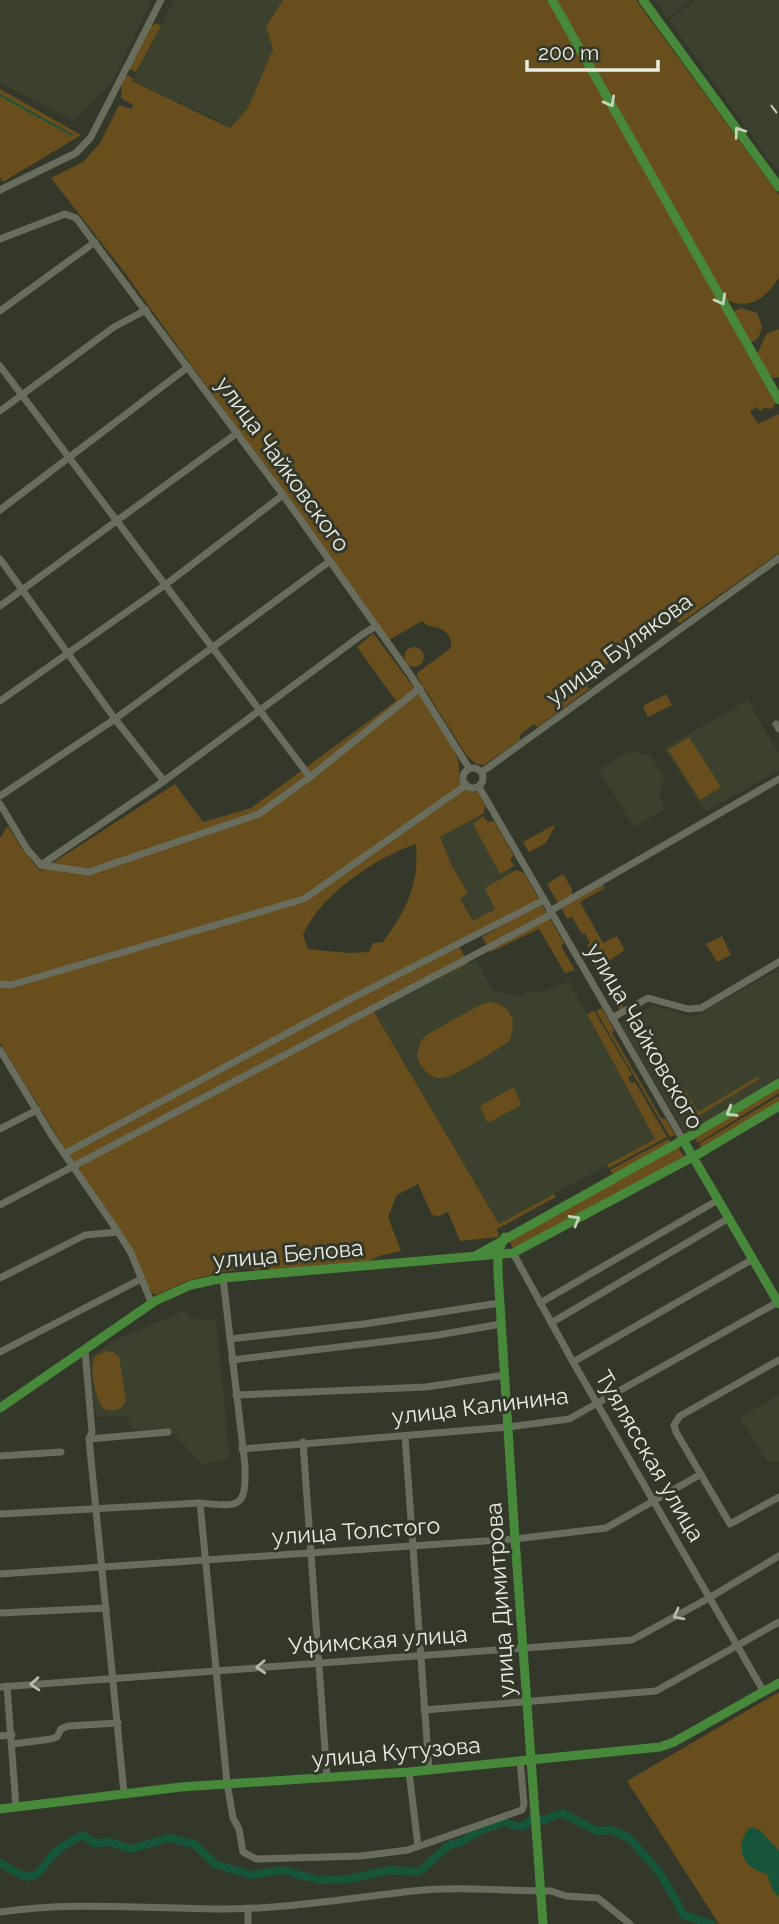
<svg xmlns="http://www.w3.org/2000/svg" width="779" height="1924" viewBox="0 0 779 1924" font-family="Raleway,sans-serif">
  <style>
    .built { fill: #3b412d }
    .green { fill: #674e1c; fill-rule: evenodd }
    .water { fill: #17553b }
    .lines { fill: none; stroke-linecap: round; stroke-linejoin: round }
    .stream { stroke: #17553b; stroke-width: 2 }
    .river { stroke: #17553b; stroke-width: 8 }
    .minor { stroke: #686d5e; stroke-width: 7 }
    .major { stroke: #48883b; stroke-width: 9 }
    .rail { stroke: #cacec4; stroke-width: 2; stroke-dasharray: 10 5; stroke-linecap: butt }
    .oneway { stroke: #c2d4ba }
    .oneway2 { stroke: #b6baae }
    .labels { text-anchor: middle; stroke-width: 6; stroke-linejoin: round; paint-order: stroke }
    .street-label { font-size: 23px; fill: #eaede4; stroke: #33382a }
  </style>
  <rect width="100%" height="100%" fill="#33382a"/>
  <g class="built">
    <path d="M0 0H152L111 84 73 121 0 83Z"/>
    <path d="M174 0H283L266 27 273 49 248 108 229 128 215 119 132 81Z"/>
    <path d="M654 0H692L668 18Z"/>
    <path d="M695 0H779V169L775 168 669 20Z"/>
    <path d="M748 700 779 755V770L705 812 664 748Z"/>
    <path d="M633 750 644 756 649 753 664 777 660 798 665 809 634 827 598 769Z"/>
    <path d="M469 797 531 903 479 932 425 837Z"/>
    <path d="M476 960 493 991 521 996 528 991 539 993 569 981 655 1139 499 1224 373 1009Z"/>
    <path d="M779 969V1080L688 1133 684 1132 621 1024 654 1005 693 1017Z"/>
    <path d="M186 1310 189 1318 216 1320 230 1459 202 1464 169 1429 132 1430 127 1416 96 1417 88 1359 111 1342Z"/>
    <path d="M779 1394V1461H766L740 1418Z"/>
  </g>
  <g class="green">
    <path d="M283 0H547L775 399V405L772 409 764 408 760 411 757 407 750 411 758 424 779 414V553L680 623 670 618 584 681 589 689 538 727 534 724 520 735V740L484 765 477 764 467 756 417 677V673L451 648C453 633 441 627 428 626L422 621 389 640 125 273 51 178 83 162 100 143 119 105 132 109 133 105 121 98 122 81 126 75 133 78 132 81 230 128 248 108 273 49 266 27Z"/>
    <path d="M554 0H636L779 195V277C766 299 748 311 724 299Z"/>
    <path d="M155 23 161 26 136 72 129 69 151 25 153 26Z"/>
    <path d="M0 89 81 135 3 182 0 178Z"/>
    <path d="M741 308 757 313 762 326C761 334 757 343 748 342L733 316 734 311Z"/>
    <path d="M779 329V377C767 381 762 365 756 357L766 334Z"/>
    <path d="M373 633C401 671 434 710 455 752 462 764 456 777 464 789L478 792 485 805 484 813 440 837 452 866 468 893 460 899 473 921 495 909 485 888 516 870 524 873 540 901 459 946 468 964 373 1010 499 1224 554 1194 556 1197 497 1229 499 1237 460 1241 448 1212 439 1216 432 1215 418 1184 397 1195 388 1217 401 1251 379 1256 366 1263 270 1270 268 1267 257 1270 248 1268 222 1272 190 1280 156 1295 148 1291 128 1252 0 1043V838L8 826 21 847 40 871 175 784 203 822 251 808 396 701 357 647ZM416 844C419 885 407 909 383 942L373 943 369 952 348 953 308 949 303 935C319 896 376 857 416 844Z"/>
    <circle cx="414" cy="657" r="10"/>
    <path d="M666 694 672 705 648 717 643 706Z"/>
    <path d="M689 737 721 787 700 800 668 750Z"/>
    <path d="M483 816 488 822 494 821 514 856 510 859 514 866 500 874 473 824Z"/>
    <path d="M556 824 546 843 529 852 523 842Z"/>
    <path d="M563 874 572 889V896L558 903 547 884Z"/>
    <path d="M602 883 605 888 580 902 603 943 617 936 625 950 600 967 614 994 624 1008 620 1011 586 952 590 949 587 945 590 943 585 933 582 934 572 917 567 919 561 907Z"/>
    <path d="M541 903 564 943 561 946 575 970 565 973 539 929 491 952 482 937Z"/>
    <path d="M722 936 731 955 717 962 706 944Z"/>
    <path d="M489 1002C511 1004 518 1021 509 1041 501 1048 454 1076 445 1078 430 1080 420 1068 417 1055L421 1041 426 1035 480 1005Z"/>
    <path d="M602 1008 614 1030 612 1033 661 1118 666 1119 675 1135 670 1137 596 1011Z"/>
    <path d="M594 1011 632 1075 628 1078 632 1083 635 1082 667 1137 609 1168 607 1165 655 1139 587 1014Z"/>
    <path d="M757 1077 761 1078 692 1120 676 1090 684 1088 697 1110 700 1111Z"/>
    <path d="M779 1086V1093L698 1143 694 1137Z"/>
    <path d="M512 1088 515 1089 521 1105 490 1122H487L480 1106Z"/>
    <path d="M779 1096V1103L702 1149 699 1144Z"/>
    <path d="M668 1139 671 1144 613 1174 610 1170Z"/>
    <path d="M678 1146 684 1157 514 1250 508 1238Z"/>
    <path d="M106 1351 113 1352 119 1357 126 1400C123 1410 115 1411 106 1410 95 1403 89 1368 95 1356Z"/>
    <path d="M779 1692V1924H719L627 1781Z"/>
  </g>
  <path class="water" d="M750 1827 760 1830 779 1851V1897L773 1891 767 1874C761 1872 752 1869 747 1863 738 1852 741 1836 750 1827Z"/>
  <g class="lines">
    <path class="stream" d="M0 95 72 135"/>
    <path class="river" d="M0 1863C8 1867 17 1874 25 1876 39 1879 43 1865 51 1857 59 1848 72 1840 83 1835L94 1843 111 1842 130 1849 169 1838 194 1844 215 1864 250 1875 282 1870 319 1880 348 1879 390 1870 419 1872 449 1845 461 1842 477 1832 503 1822 522 1827 533 1819 544 1820 562 1813 597 1831 611 1830 629 1838 660 1873 684 1915 711 1924"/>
    <g class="minor">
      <path d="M0 190 76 153 91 137 161 0"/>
      <path d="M0 239 65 214 76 218 283 495 410 674 469 768"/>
      <path d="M0 311 95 242"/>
      <path d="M0 366 310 777"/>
      <path d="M0 411 114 327 146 310"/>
      <path d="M0 510 188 367"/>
      <path d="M0 559 115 719 164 781"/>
      <path d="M0 606 237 433"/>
      <path d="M0 701 165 585 283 495"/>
      <path d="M776 724 779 729"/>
      <circle cx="473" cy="778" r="10"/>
      <path d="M482 772 779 558"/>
      <path d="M479 787 683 1140"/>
      <path d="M0 796 115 719 330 561"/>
      <path d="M0 804 27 849 41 865"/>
      <path d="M41 865 89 872 259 814 310 777 420 688"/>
      <path d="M41 865 164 781 363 634 376 626"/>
      <path d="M550 911 779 779"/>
      <path d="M0 984 11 985 304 899 466 785"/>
      <path d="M612 1018 648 998 688 1009 701 1008 779 962"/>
      <path d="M0 1050 52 1136 118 1232 131 1253 152 1304"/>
      <path d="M0 1129 37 1110"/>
      <path d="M64 1154 356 996 544 900"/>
      <path d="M0 1205 552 914"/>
      <path d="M513 1253 573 1362 764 1692"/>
      <path d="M0 1278 85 1235 118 1232"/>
      <path d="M540 1303 718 1200"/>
      <path d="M551 1323 729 1218"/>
      <path d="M230 1339 364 1324 499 1303"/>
      <path d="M85 1351 92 1432 89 1439 124 1793"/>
      <path d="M0 1352 141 1279"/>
      <path d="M232 1360 438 1335 501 1324"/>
      <path d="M779 1360 680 1416 674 1425 676 1432 730 1524 779 1497"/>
      <path d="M573 1362 753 1259"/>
      <path d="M236 1395 426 1387 505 1375"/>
      <path d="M405 1436 429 1769"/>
      <path d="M89 1439 168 1432"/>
      <path d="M303 1442 327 1777"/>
      <path d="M242 1449 508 1427 569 1419 778 1302"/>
      <path d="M0 1456 61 1452"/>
      <path d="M200 1503 227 1783 233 1818 239 1829 243 1852 256 1859 361 1856 408 1850 522 1810 524 1804 520 1761"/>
      <path d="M0 1514 200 1503C241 1507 246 1508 245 1465L223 1278"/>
      <path d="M0 1574 515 1539 606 1528 701 1474"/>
      <path d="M0 1613 106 1608"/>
      <path d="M7 1686 16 1807"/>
      <path d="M0 1687 632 1640 709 1598 779 1556"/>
      <path d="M424 1710 656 1691 779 1622"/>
      <path d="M0 1736 12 1735"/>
      <path d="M13 1744 51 1739 57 1737 61 1729 68 1726 118 1723"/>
      <path d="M409 1772 418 1846"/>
      <path d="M248 1908V1924"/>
      <path d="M0 1912C75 1901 148 1909 222 1909 286 1909 350 1898 413 1891 458 1886 505 1891 551 1891L566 1896 598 1898 630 1924"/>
    </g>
    <g class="major">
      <path d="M552 0 779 400"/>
      <path d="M643 0 779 187"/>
      <path d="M683 1140 779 1304"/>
      <path d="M505 1237 498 1251V1273L515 1539 543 1924"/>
      <path d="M477 1255 692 1135 779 1083"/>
      <path d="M0 1408 155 1301 191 1285 223 1278 513 1253 702 1152 779 1106"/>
      <path d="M0 1809 181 1787 409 1772 660 1747 674 1742 779 1683"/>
    </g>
    <path class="rail" d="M771 105 779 116"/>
  </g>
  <defs><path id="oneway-chevron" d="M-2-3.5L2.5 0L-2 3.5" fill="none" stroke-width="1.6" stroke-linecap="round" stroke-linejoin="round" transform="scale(1.75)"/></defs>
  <g class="oneway">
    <use href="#oneway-chevron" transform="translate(610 102) rotate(61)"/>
    <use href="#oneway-chevron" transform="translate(739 132) rotate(-126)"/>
    <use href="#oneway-chevron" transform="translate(721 300) rotate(61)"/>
    <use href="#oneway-chevron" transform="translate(731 1112) rotate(149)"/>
    <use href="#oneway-chevron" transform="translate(575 1220) rotate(-29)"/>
  </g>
  <g class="oneway2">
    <use href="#oneway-chevron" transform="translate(678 1615) rotate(152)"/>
    <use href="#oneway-chevron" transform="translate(261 1667) rotate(177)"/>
    <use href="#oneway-chevron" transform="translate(35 1684) rotate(176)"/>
  </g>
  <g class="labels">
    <g class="street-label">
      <text transform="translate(283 464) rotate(54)" y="8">улица Чайковского</text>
      <text transform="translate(619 649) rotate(-36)" y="8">улица Булякова</text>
      <text transform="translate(645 1036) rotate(60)" y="8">улица Чайковского</text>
      <text transform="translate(288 1254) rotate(-5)" y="8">улица Белова</text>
      <text transform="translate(480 1406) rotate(-7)" y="8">улица Калинина</text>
      <text transform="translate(650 1456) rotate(60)" y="8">Туялясская улица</text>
      <text transform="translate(356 1531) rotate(-4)" y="8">улица Толстого</text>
      <text transform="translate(500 1600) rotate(-94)" y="8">улица Димитрова</text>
      <text transform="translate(378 1640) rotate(-4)" y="8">Уфимская улица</text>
      <text transform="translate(396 1752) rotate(-5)" y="8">улица Кутузова</text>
    </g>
  </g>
  <path d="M527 60v10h131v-10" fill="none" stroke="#eaede4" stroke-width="3.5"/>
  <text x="538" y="60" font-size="21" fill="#eaede4" stroke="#33382a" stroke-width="5" paint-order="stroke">200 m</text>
</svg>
